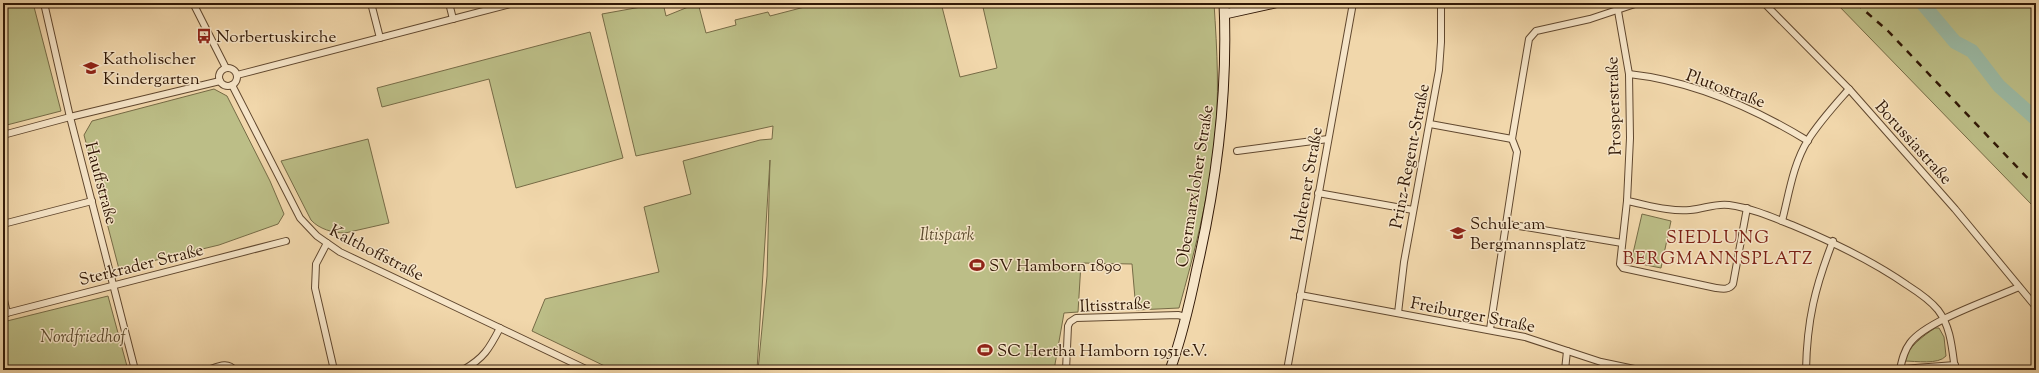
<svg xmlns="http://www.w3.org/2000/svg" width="2039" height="373" viewBox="0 0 2039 373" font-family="'Sorts Mill Goudy',serif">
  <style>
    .green { fill: #bcbe87; stroke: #766b46 }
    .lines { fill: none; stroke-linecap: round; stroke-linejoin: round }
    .river { stroke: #9bbaa5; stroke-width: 14 }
    .street-casing { stroke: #61482f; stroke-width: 8 }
    .secondary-casing { stroke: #311806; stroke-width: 11 }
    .street { stroke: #f6e5c8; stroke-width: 6 }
    .secondary { stroke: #f6e5c8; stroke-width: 9 }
    .rail { stroke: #311806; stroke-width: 2.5; stroke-dasharray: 7 7; stroke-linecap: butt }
    .labels { text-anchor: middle; stroke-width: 3; stroke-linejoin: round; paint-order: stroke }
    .poi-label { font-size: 17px; fill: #311806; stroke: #f6e5c8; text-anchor: start }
    .street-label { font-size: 17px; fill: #311806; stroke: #f6e5c8 }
    .park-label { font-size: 17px; font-style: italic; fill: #5b4a2d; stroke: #f6e5c8 }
    .neighbourhood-label { font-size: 18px; letter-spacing: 1px; fill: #7a1f14; stroke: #f6e5c8 }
  </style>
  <rect width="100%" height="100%" fill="#f1d7ab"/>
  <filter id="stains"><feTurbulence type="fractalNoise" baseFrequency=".005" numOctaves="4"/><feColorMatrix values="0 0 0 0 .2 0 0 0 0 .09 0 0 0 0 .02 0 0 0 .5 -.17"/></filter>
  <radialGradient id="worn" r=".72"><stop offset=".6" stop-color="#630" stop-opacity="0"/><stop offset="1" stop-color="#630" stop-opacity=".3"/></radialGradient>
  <g class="green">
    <path d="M3 3H33L61 111 3 126Z"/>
    <path d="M663 3 666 16 698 3 706 33 736 25 735 20 768 12 770 16 820 3H941L960 77 997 68 982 3H1214C1217 50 1220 98 1214 145 1208 201 1194 254 1179 308L1136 310 1132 264 1081 263 1078 312 1064 313 1054 370H758L767 276 770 160 757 370H613L532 331 545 299 659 272 644 207 691 194 683 161 760 140 772 139 773 126 636 156 602 14Z"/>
    <path d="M1836 3H2036V210L2032 205Z"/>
    <path d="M590 32 623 158 516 188 489 79 382 107 377 88Z"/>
    <path d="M214 89 227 96 270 181 284 214 278 224 219 245 119 269 84 135 92 121Z"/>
    <path d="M368 139 389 223 345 233C333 233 319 229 311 220L281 161Z"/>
    <path d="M1642 214 1671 221 1661 268 1631 262Z"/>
    <path d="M108 296 128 370H3V322Z"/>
    <path d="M1935 328H1939L1944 337 1946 356C1938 365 1916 361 1904 361 1908 347 1923 336 1935 328Z"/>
  </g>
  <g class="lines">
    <path class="river" d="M1922 3 1955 42 1972 51 1999 86 2036 119"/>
    <g class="street-casing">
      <g id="street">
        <path d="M44 3 70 117 135 370"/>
        <path d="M193 3 226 68"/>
        <path d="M371 3 380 38"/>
        <path d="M449 3 453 19"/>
        <path d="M1764 3 1849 89 1955 209 2036 307"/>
        <path d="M1618 11 1629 74 1630 138 1627 201 1620 264 1623 268 1716 288C1723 289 1729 290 1733 284L1747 208"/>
        <circle cx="228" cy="77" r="9"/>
        <path d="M1629 74C1692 81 1754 108 1808 141"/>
        <path d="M237 75 514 3"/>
        <path d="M232 85 300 218 317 236 340 252 588 370"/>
        <path d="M1430 124 1512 139"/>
        <path d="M3 135 70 117 220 81"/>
        <path d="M1237 151 1328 139"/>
        <path d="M1318 193 1413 210"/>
        <path d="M1627 201C1648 205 1670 212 1690 210 1704 209 1715 203 1729 205 1751 208 1772 217 1792 225 1833 242 1871 260 1907 285 1918 292 1930 300 1938 310 1951 327 1952 349 1955 370"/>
        <path d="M1782 221C1789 194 1793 164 1808 140 1820 121 1835 105 1849 89"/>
        <path d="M3 224 92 201"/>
        <path d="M1507 224 1622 243"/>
        <path d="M327 243 316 264 315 288 334 370"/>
        <path d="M1300 295 1525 337 1601 362 1639 370"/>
        <path d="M3 296 7 313"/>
        <path d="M1398 313 1404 262 1439 70 1441 42V3"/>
        <path d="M3 314 286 241"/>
        <path d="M1490 329 1517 152 1512 139 1529 39 1536 31 1590 19 1638 3"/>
        <path d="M1900 369C1902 360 1904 351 1910 343 1926 321 1992 299 2019 287"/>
        <path d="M208 370C217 367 228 361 234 370"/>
        <path d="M463 370C484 358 489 349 500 328"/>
        <path d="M1066 370 1068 326 1070 322 1076 318 1178 315 1186 317"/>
        <path d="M1287 370 1353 3"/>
        <path d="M1565 370 1567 351"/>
        <path d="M1806 370C1807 320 1815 287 1833 241"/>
        <path d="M1889 370 1955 365"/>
      </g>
    </g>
    <g class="secondary-casing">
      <g id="secondary">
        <path d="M1225 14 1275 3"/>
        <path d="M1170 370C1182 337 1190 302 1197 268 1217 181 1228 92 1224 3"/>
      </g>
    </g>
    <use href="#street" class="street"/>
    <use href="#secondary" class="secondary"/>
    <path class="rail" d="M1856 3 1888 31 2036 187"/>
  </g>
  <defs>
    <g id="bus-bare" transform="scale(1.2)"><path d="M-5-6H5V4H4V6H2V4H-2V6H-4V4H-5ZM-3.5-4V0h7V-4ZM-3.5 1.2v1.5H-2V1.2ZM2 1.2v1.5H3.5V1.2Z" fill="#8f2418" stroke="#f6e5c8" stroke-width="2.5" paint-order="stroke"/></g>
    <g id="school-bare" transform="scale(1.2)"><path d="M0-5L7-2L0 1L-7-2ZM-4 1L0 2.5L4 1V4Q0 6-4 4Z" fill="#8f2418" stroke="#f6e5c8" stroke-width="2.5" paint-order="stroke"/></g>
    <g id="stadium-bare" transform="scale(1.2)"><path d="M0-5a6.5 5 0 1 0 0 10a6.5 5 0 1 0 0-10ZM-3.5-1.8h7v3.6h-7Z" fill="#8f2418" stroke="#f6e5c8" stroke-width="2.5" paint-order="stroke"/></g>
  </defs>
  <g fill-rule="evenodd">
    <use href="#bus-bare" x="204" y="36"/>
    <use href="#school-bare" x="91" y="68"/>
    <use href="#school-bare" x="1458" y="233"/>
    <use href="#stadium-bare" x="977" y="265"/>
    <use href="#stadium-bare" x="985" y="350"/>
  </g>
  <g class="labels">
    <g class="poi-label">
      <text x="216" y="42">Norbertuskirche</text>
      <text x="103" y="64">Katholischer<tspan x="103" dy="20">Kindergarten</tspan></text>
      <text x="1470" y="229">Schule am<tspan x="1470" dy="20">Bergmannsplatz</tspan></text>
      <text x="989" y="271">SV Hamborn 1890</text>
      <text x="997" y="356">SC Hertha Hamborn 1951 e.V.</text>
    </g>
    <g class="street-label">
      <text transform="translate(1726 88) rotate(20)" y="6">Plutostraße</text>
      <text transform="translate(1613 106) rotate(-92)" y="6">Prosperstraße</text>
      <text transform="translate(1914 142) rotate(48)" y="6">Borussiastraße</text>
      <text transform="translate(1409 156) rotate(-79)" y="6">Prinz-Regent-Straße</text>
      <text transform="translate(102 183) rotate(75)" y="6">Hauffstraße</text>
      <text transform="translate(1306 184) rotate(-80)" y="6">Holtener Straße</text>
      <text transform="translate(1194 186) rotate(-81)" y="6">Obermarxloher Straße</text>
      <text transform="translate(377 252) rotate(27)" y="6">Kalthoffstraße</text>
      <text transform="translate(141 264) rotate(-14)" y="6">Sterkrader Straße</text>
      <text transform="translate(1115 304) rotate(-3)" y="6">Iltisstraße</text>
      <text transform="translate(1473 314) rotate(11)" y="6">Freiburger Straße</text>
    </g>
    <g class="park-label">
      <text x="947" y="240">Iltispark</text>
      <text x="83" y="342">Nordfriedhof</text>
    </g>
    <g class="neighbourhood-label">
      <text x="1718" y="243">SIEDLUNG<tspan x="1718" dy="21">BERGMANNSPLATZ</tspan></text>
    </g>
  </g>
  <rect width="2039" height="373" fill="none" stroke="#f1d7ab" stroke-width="16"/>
  <rect x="4" y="4" width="2031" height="365" fill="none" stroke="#311806" stroke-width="2"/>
  <rect x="8" y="8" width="2023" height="357" fill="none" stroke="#311806"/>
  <rect width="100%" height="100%" filter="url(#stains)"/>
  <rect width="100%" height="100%" fill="url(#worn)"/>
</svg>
